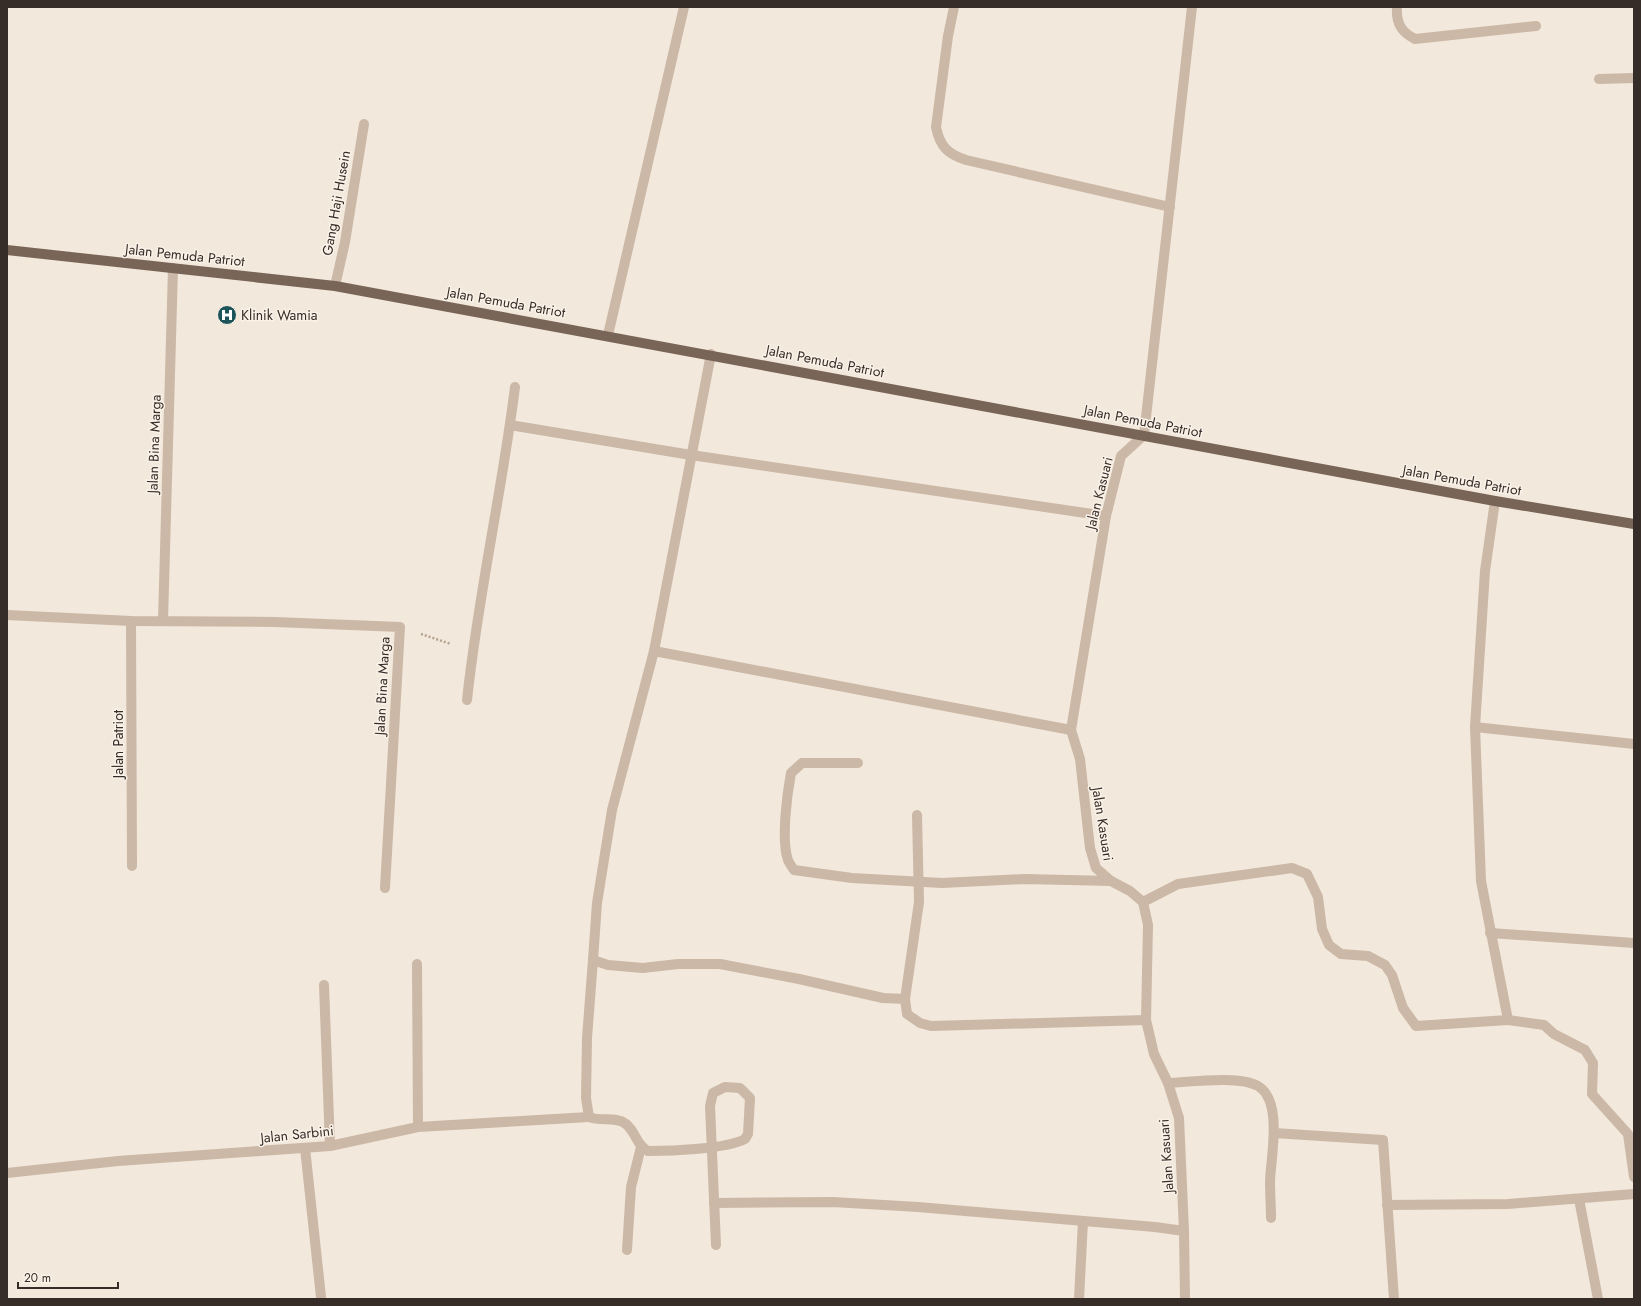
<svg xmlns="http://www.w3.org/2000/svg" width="1641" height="1306" viewBox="0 0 1641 1306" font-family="Jost,sans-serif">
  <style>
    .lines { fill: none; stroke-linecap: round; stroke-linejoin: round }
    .path { stroke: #b7a291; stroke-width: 2.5; stroke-dasharray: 2 2; stroke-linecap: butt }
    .service { stroke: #cbb8a7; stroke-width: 10 }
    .minor { stroke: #cbb8a7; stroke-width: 10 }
    .primary { stroke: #796458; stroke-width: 10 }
    .labels { text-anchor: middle; stroke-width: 3; stroke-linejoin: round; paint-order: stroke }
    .street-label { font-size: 14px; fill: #372d28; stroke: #faf2e8 }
    .poi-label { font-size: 14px; fill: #372d28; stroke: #faf2e8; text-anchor: start }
  </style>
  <rect width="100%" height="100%" fill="#f2e8db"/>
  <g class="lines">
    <path class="path" d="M421 634 451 644"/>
    <path class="service" d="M1599 79 1634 78"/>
    <g class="minor">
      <path d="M954 7 948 36 936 127C940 147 948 154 966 160L1170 207"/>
      <path d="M1397 7C1396 23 1401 32 1415 39L1536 26"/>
      <path d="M335 286 345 242 364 124"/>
      <path d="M608 335 684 7"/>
      <path d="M711 354 654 651 612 810 597 903 593 960 608 965 643 968 678 964H720L799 979 883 998 905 999 907 1014 920 1023 931 1026 1146 1020"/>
      <path d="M510 425 691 455 1106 516"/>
      <path d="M7 615 131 621 275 622 400 627 385 888"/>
      <path d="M131 621 132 866"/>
      <path d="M163 621 173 268"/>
      <path d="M654 651 1071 730"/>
      <path d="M467 700C478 595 502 492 515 387"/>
      <path d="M1475 727 1634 744"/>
      <path d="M858 763H802L791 773C787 794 781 841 788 860 789 863 792 867 794 870L852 878 942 883 1025 879 1111 881"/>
      <path d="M1143 902 1178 884 1292 868 1307 874 1318 897 1322 929 1329 945 1341 954 1368 956 1385 965 1392 975 1403 1008 1416 1026 1508 1020 1481 881 1475 727 1485 571 1495 501"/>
      <path d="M1490 933 1634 943"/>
      <path d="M593 960 587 1038 586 1098 589 1117C601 1122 616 1116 626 1124 636 1132 636 1145 648 1151 671 1151 727 1149 745 1139L748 1134 750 1098 740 1088 725 1087 713 1093 710 1106 716 1245"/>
      <path d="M417 964 418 1127"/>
      <path d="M324 985 330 1146"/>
      <path d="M905 999 919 902 917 815"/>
      <path d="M1508 1020 1544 1025 1554 1034 1585 1050 1593 1063 1592 1094 1628 1134 1634 1177"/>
      <path d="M1168 1083C1190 1082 1239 1075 1258 1086 1283 1101 1271 1156 1270 1181 1270 1194 1271 1206 1271 1218"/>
      <path d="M1274 1133 1383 1140 1394 1299"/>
      <path d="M305 1148 321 1297"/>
      <path d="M7 1173 118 1161 330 1146 418 1127 589 1117"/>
      <path d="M1579 1199 1598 1299"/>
      <path d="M714 1203 833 1202 918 1207 1155 1227 1184 1231"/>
      <path d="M1387 1205 1508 1204 1634 1194"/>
      <path d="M627 1250 631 1187 641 1147"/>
      <path d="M1079 1299 1083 1221"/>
      <path d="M1185 1299 1184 1231 1179 1118 1168 1083 1154 1054 1146 1020 1148 925 1143 902 1130 891 1111 881 1096 868 1090 848 1080 759 1071 730 1106 516 1121 456 1144 435 1192 7"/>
    </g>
    <path class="primary" d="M7 250 335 286 1495 501 1634 524"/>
  </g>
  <defs>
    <g id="hospital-disc" transform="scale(1)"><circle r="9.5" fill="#1c545a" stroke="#faf2e8"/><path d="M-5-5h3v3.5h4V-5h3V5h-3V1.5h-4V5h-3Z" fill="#fff"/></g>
  </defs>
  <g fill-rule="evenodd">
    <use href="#hospital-disc" x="227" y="315"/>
  </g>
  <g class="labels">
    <g class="street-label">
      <text transform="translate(336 203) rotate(-80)" y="5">Gang Haji Husein</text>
      <text transform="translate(185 255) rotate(6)" y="5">Jalan Pemuda Patriot</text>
      <text transform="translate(506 302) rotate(10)" y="5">Jalan Pemuda Patriot</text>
      <text transform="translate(825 361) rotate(11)" y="5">Jalan Pemuda Patriot</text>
      <text transform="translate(1143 421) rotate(11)" y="5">Jalan Pemuda Patriot</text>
      <text transform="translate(154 444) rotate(-88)" y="5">Jalan Bina Marga</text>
      <text transform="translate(1462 480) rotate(10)" y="5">Jalan Pemuda Patriot</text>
      <text transform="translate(1099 493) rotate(-76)" y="5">Jalan Kasuari</text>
      <text transform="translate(382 686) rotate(-87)" y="5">Jalan Bina Marga</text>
      <text transform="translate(118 744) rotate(-90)" y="5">Jalan Patriot</text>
      <text transform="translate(1103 824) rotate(81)" y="5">Jalan Kasuari</text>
      <text transform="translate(297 1134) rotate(-6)" y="5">Jalan Sarbini</text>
      <text transform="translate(1166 1156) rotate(-94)" y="5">Jalan Kasuari</text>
    </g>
    <g class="poi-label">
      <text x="241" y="320">Klinik Wamia</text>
    </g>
  </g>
  <rect width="1641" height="1306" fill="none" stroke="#372d28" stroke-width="16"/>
  <path d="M18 1282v6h100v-6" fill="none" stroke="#372d28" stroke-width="2"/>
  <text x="24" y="1282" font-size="12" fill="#372d28" stroke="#faf2e8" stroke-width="3" paint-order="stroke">20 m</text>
</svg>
